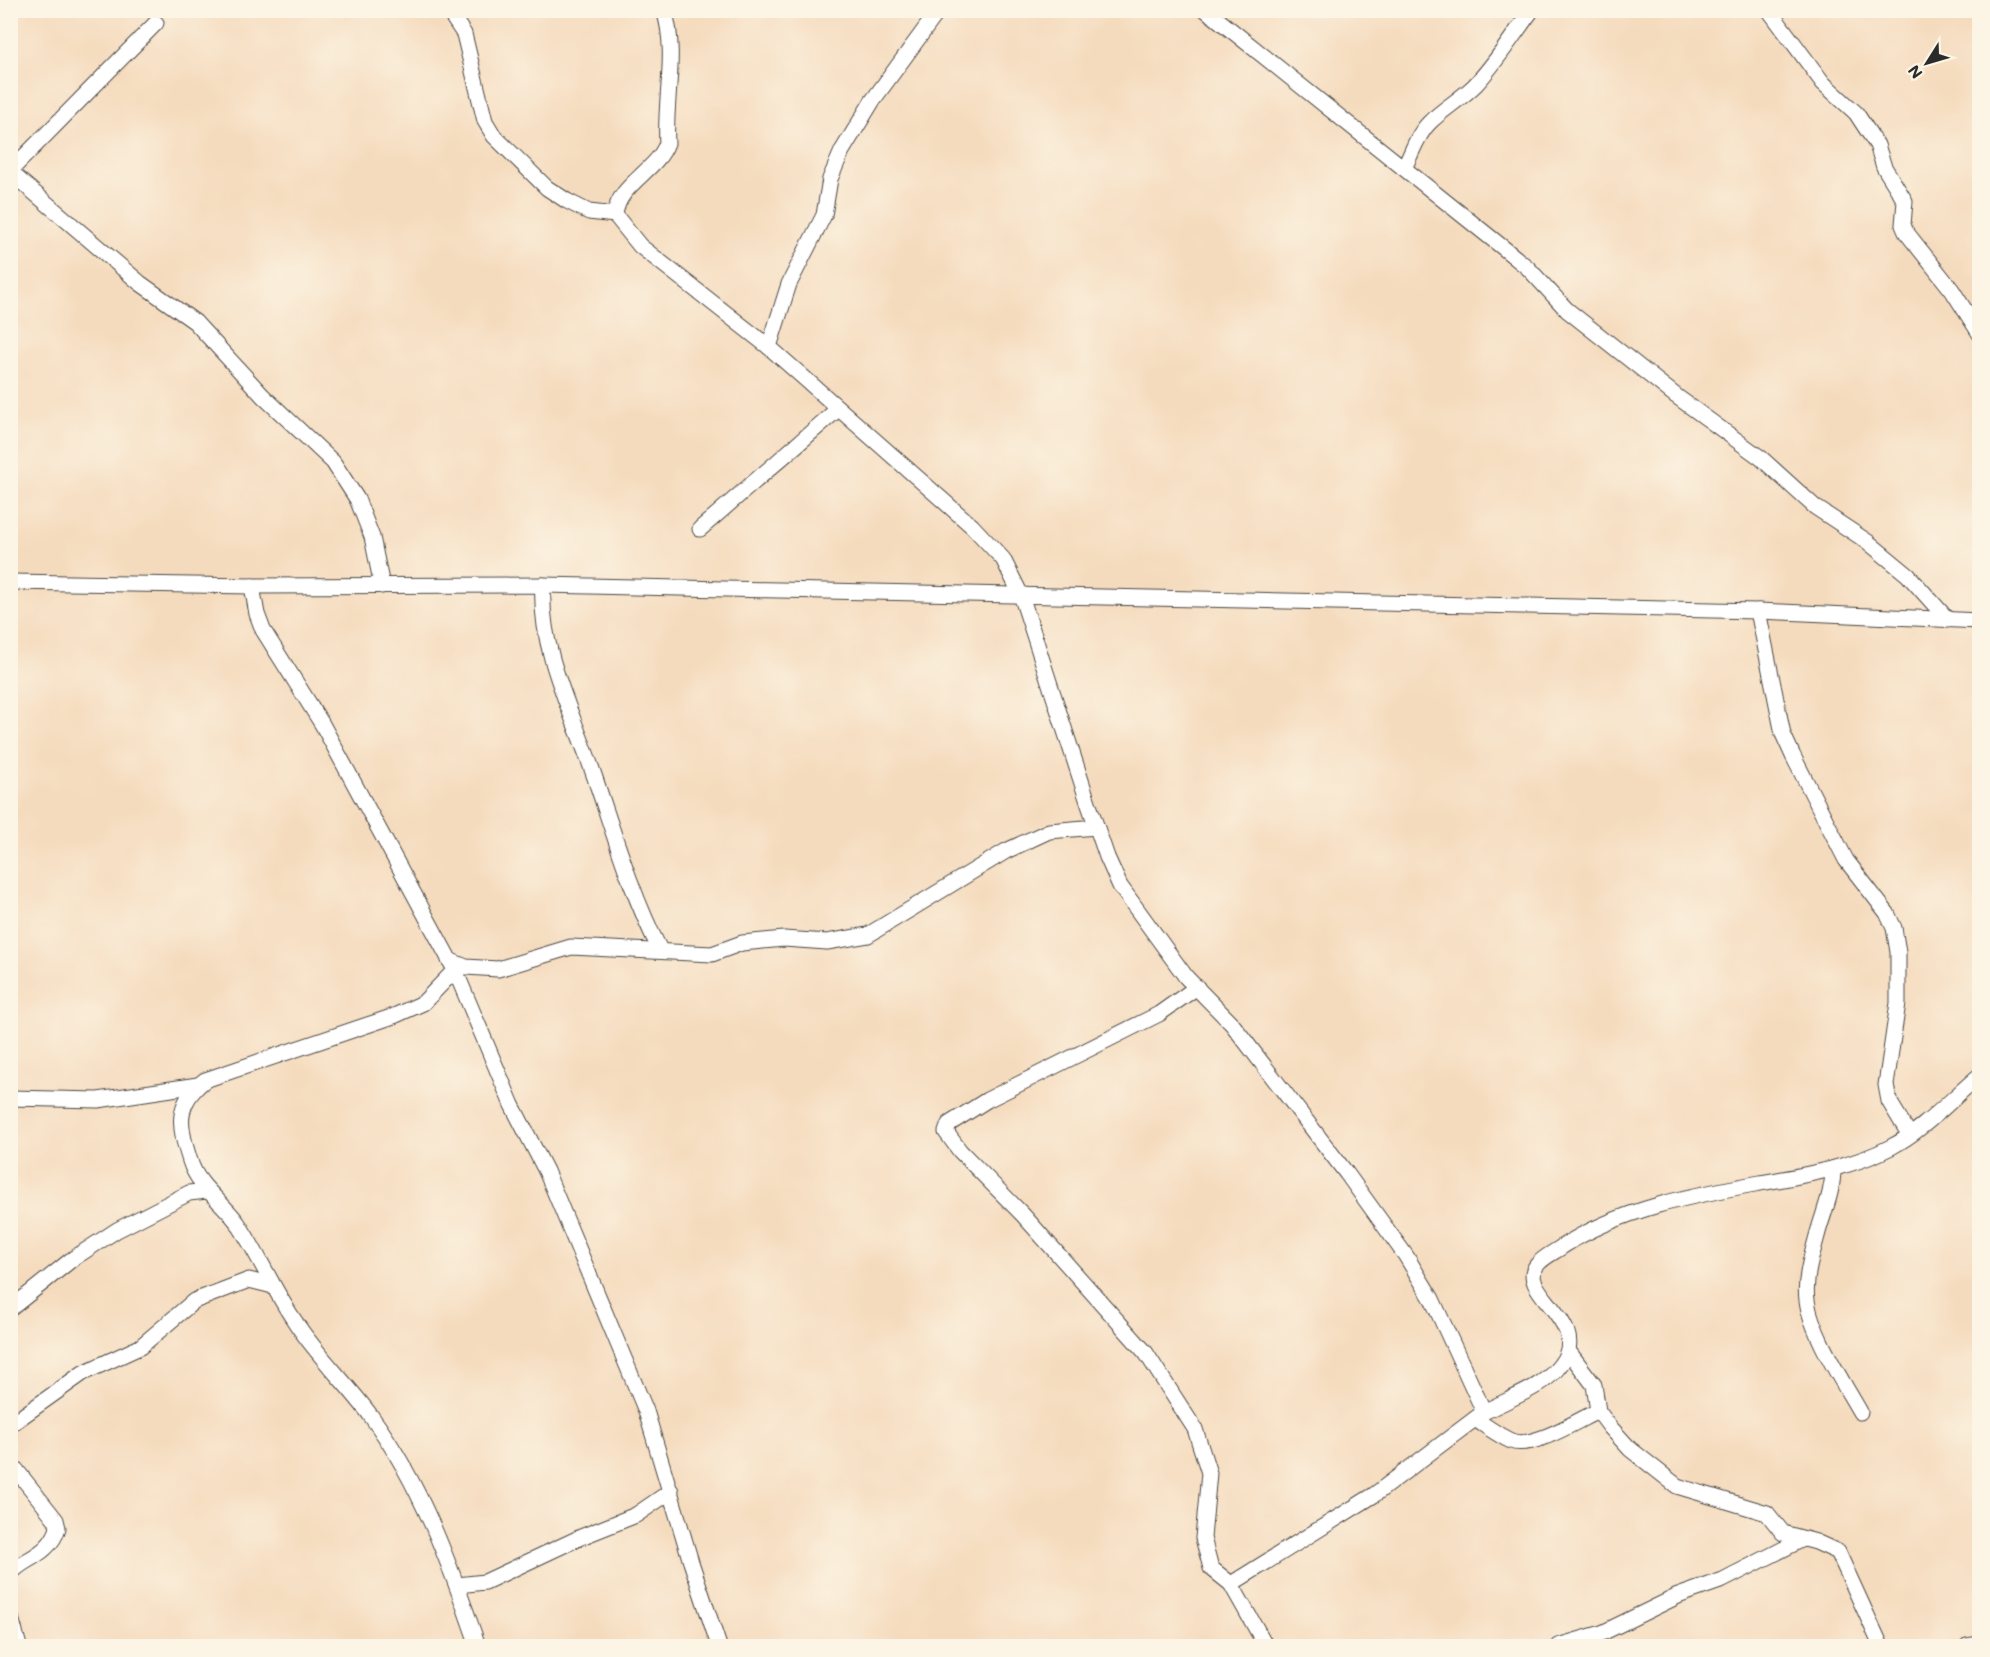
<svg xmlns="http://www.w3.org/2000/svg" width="1990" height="1657" viewBox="0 0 1990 1657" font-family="Mali,sans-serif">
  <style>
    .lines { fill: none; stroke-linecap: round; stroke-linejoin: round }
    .minor-casing { stroke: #494541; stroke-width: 17 }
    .minor { stroke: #fff; stroke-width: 15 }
  </style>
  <rect width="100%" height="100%" fill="#fcf5e5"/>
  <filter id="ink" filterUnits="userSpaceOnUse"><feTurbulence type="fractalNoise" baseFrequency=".0167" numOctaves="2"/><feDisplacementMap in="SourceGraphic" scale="12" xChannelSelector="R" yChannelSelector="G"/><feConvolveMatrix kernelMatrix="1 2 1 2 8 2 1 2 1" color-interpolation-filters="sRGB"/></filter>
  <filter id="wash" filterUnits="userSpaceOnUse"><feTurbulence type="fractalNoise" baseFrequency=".008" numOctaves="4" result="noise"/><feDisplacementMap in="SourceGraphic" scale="24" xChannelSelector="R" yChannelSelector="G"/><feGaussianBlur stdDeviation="1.35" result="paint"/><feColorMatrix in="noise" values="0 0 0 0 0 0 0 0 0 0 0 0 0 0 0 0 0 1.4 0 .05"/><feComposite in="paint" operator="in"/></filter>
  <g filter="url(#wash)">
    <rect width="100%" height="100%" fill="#f5dbbe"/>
  </g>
  <g filter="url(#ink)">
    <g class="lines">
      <g class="minor-casing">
        <g id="minor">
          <path d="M448 10 464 34 485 121 494 136 547 188 567 201 589 212 615 215"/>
          <path d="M664 10C678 53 664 99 667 143 657 171 618 184 615 215L640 246 769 347"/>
          <path d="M939 10 873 100 842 151 830 179 824 215 789 284 769 347 972 526 1003 559 1021 595 1088 802 1107 857 1120 886 1186 977 1232 1024 1347 1174 1406 1256 1432 1299 1484 1412C1508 1399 1545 1387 1561 1364 1593 1322 1515 1291 1537 1265 1543 1257 1555 1252 1563 1246 1621 1209 1693 1195 1760 1183 1805 1175 1851 1168 1891 1147 1924 1130 1952 1098 1980 1075"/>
          <path d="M1206 10 1501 246 1528 268 1567 310 1676 396 1761 458 1815 507 1868 542 1908 575 1948 620"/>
          <path d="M1769 10 1823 83 1856 113 1877 145 1884 167 1905 201 1903 225 1906 232 1952 290 1980 334"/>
          <path d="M1404 168C1412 153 1417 135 1429 123 1443 109 1461 99 1475 85 1497 62 1513 35 1532 10"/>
          <path d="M10 171 156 23"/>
          <path d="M10 172 140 283 195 322 263 396 333 462 357 499 372 537 382 586"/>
          <path d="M700 529 838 409"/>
          <path d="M10 582 252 586 543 585 1758 611 1980 621"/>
          <path d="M543 585C539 653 574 715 595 778 615 837 632 895 660 950"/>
          <path d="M252 586 257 614 263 630 322 724 455 970 512 1105 546 1171 646 1411 691 1562 719 1646"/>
          <path d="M1758 611 1783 734 1793 756 1846 860 1887 913 1894 928 1898 952V1003L1886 1085 1889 1101 1909 1134"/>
          <path d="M449 960 466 967 498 969 571 947 712 954 742 943 784 939 827 942 868 935 1006 851 1049 831 1096 827"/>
          <path d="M455 970 423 1003 394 1016 205 1080C174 1104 179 1127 190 1161 198 1187 222 1201 237 1222 258 1253 273 1289 294 1320 316 1355 347 1383 371 1416 421 1484 451 1567 478 1646"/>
          <path d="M1197 987 1159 1014 987 1100 949 1124 946 1132 960 1151 1023 1215 1146 1353 1195 1429 1209 1473 1203 1538 1211 1568 1231 1584 1266 1646"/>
          <path d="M10 1098 98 1100 198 1085"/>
          <path d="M1833 1169C1833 1193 1823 1213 1817 1236 1812 1255 1804 1280 1807 1300 1811 1333 1843 1382 1860 1412"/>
          <path d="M10 1309 71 1260 117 1230 189 1193 207 1191"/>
          <path d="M1569 1352 1594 1385 1598 1411 1610 1427 1630 1449 1677 1486 1767 1513 1783 1533 1816 1542 1838 1552 1881 1646"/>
          <path d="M1475 1419C1486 1426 1499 1436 1511 1441 1532 1450 1578 1420 1598 1411"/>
          <path d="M10 1425 83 1373 140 1347 194 1301 249 1280 273 1286"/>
          <path d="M10 1462 56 1520 58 1528C49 1558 16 1560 10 1576"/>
          <path d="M1231 1584 1374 1495 1484 1412"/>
          <path d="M458 1585 485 1582 581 1537 636 1515 671 1491"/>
          <path d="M10 1614 19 1646"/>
          <path d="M1558 1646 1602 1633 1678 1596 1723 1580 1803 1539"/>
          <path d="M1967 1646 1980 1644"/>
        </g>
      </g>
      <use href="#minor" class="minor"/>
    </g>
  </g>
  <rect width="1990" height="1657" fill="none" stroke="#fcf5e5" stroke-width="36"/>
  <g transform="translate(1927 63) rotate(233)" stroke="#fcf5e5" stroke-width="4.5" paint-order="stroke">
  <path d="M0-4.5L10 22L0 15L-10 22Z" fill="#2b2b2b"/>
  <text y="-9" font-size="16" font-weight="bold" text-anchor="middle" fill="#2b2b2b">N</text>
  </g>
</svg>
